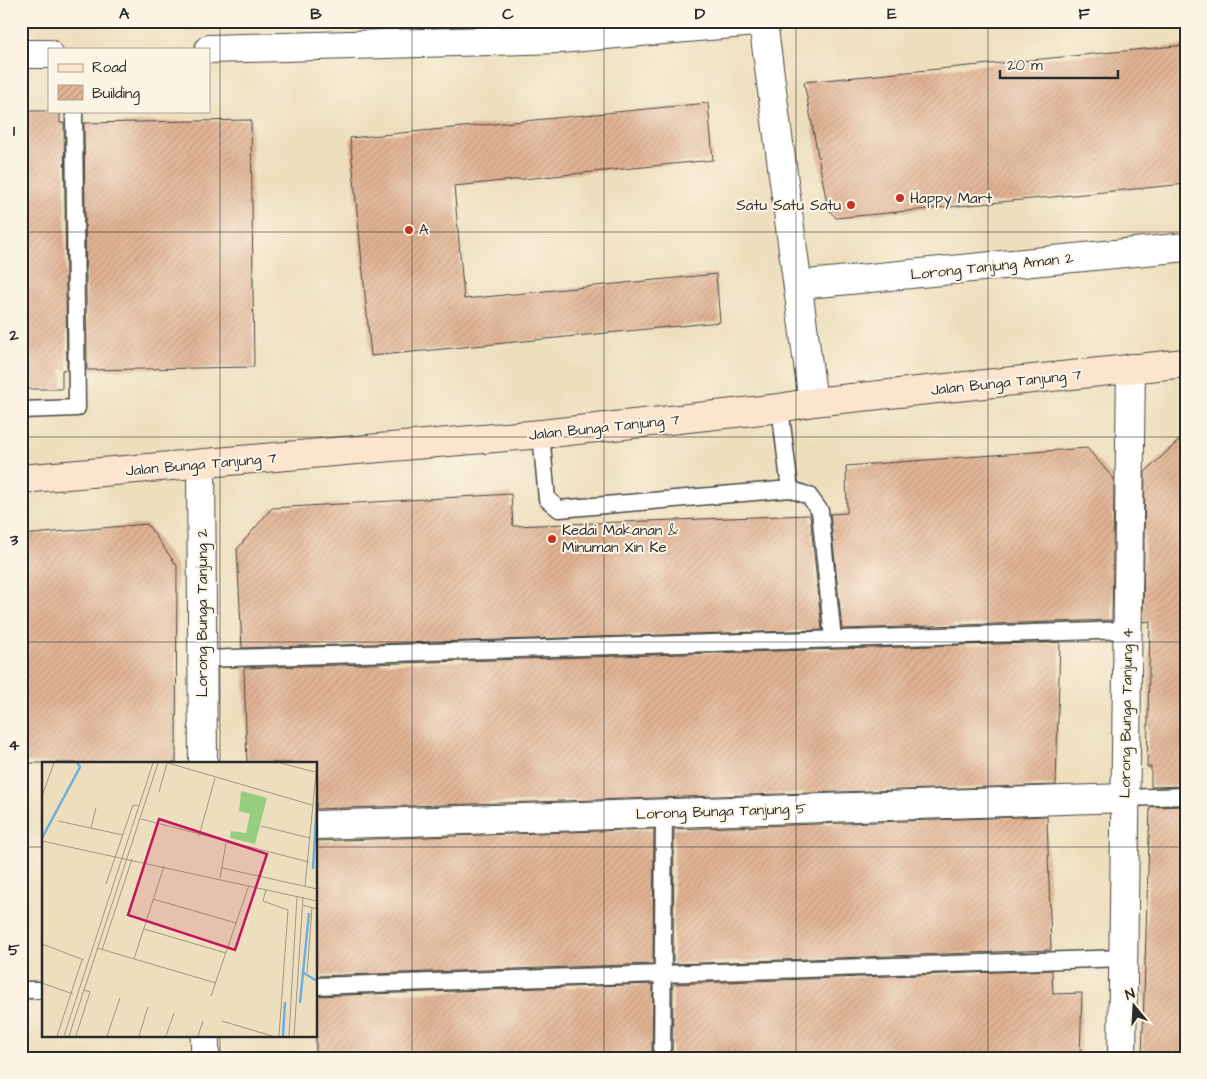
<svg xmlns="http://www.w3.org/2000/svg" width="1207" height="1079" viewBox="0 0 1207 1079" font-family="'Architects Daughter',sans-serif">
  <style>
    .building { fill: url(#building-hatch) }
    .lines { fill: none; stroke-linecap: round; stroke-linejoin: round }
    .lane-casing { stroke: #484641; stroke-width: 19 }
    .street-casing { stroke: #484641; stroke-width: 30 }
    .secondary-casing { stroke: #484641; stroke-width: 30 }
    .lane { stroke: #fff; stroke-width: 16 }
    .street { stroke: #fff; stroke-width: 28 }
    .secondary { stroke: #fbe5cf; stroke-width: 28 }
    .grid { fill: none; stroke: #2b2b2b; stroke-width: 1; stroke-opacity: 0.55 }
    .poi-dot { fill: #c8321e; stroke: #fcf5e5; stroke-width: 2 }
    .labels { text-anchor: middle; stroke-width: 4; stroke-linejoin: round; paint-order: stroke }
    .poi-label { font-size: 15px; fill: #2b2b2b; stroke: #fcf5e5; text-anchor: start }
    .street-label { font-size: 15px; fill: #2b2b2b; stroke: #fcf5e5 }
    .inset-river { fill: none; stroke: #6eafe2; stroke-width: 2.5 }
    .inset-road { fill: none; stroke: #9f9783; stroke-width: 1 }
    .view { fill: #c2185b; fill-opacity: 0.15; stroke: #c2185b; stroke-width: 2.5 }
    .inset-edge { fill: none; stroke: #2b2b2b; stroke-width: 2.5 }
    .neatline { fill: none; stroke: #2b2b2b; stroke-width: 2 }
    .grid-label { font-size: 16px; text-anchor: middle; font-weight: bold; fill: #2b2b2b }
  </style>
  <defs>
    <pattern id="building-hatch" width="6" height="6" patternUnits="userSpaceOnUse" patternTransform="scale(1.25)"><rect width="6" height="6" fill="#e0b293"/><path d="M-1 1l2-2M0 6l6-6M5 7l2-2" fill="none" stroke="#c0997f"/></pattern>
  </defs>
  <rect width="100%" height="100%" fill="#fcf5e5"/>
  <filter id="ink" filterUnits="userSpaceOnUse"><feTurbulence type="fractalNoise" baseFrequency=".02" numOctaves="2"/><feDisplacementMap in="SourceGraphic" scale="10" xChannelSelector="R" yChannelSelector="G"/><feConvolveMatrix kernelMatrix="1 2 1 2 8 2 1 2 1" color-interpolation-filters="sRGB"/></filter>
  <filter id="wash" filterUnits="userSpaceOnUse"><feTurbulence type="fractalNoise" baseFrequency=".0096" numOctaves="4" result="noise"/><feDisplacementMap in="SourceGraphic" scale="20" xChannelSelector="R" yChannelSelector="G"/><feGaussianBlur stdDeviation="1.12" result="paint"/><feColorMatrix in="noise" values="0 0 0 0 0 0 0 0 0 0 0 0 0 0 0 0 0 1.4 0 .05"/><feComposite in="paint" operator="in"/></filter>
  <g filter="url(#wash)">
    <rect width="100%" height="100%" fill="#eddfbd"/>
    <g id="blocks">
      <g class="building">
        <path d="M1186 45V184L836 218 828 209 804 82Z"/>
        <path d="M708 103 713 160 454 186 464 299 716 274 720 322 371 356 350 138Z"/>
        <path d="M21 111H60V123H64L67 370H62V389H21Z"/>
        <path d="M251 120 254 367 87 370 84 123Z"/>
        <path d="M1186 434V786L1151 787V767H1147L1150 621 1143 622 1145 472Z"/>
        <path d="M1087 448 1114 479 1112 620 842 629 830 514 847 513 846 466Z"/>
        <path d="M511 494 513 526 810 515 822 630 242 648 237 549 272 508Z"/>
        <path d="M147 524 177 566 176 763H21V535Z"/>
        <path d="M1060 642 1056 785 316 809V763H247L244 668Z"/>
        <path d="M1186 806V1058H1142L1150 807Z"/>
        <path d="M1047 816 1051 950 673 964 674 829Z"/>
        <path d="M654 829 653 964 316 976V841Z"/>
        <path d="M1052 970 1053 994 1082 993 1080 1058H672L673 984Z"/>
        <path d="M653 984 652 1058H316V996Z"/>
      </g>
    </g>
  </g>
  <g filter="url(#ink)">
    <use href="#blocks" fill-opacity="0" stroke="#484641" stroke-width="1"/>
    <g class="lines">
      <g class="lane-casing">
        <g id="lane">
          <path d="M780 408 790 489 809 496 820 511 833 639"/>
          <path d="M21 410 77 408 74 111"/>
          <path d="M541 434 547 499 559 509 790 489"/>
          <path d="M202 659 1128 630"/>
          <path d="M1125 798 1186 796"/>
          <path d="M316 986 1123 958"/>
          <path d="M21 990H44"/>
          <path d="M662 1058 664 813"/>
        </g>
      </g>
      <g class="street-casing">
        <g id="street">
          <path d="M763 22 813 402"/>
          <path d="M209 49 559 39 767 21"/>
          <path d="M21 54H49"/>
          <path d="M798 285 1186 247"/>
          <path d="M201 464 203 763"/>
          <path d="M316 825 1125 798"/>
          <path d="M205 1035V1058"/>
          <path d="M1122 1058 1131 368"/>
        </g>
      </g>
      <g class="secondary-casing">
        <path id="secondary" d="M21 479 541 434 780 408 813 402 1186 363"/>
      </g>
      <use href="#lane" class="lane"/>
      <use href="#street" class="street"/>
      <use href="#secondary" class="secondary"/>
    </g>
  </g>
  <path class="grid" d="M220 21V763M412 21V1058M604 21V1058M796 21V1058M988 21V1058M21 232H1186M21 437H1186M21 642H1186M21 847H44M316 847H1186M220 1035V1058"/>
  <g class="poi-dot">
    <circle cx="900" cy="198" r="5"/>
    <circle cx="851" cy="205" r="5"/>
    <circle cx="409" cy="230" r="5"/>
    <circle cx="552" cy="539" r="5"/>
  </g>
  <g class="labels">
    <g class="poi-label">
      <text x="910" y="203">Happy Mart</text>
      <text x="841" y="210" text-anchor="end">Satu Satu Satu</text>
      <text x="419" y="235">A</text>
      <text x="562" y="535">Kedai Makanan &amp;<tspan x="562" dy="17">Minuman Xin Ke</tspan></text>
    </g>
    <g class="street-label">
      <text transform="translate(992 266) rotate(-6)" y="5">Lorong Tanjung Aman 2</text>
      <text transform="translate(1006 382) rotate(-6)" y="5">Jalan Bunga Tanjung 7</text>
      <text transform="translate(604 427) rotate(-6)" y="5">Jalan Bunga Tanjung 7</text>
      <text transform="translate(201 464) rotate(-5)" y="5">Jalan Bunga Tanjung 7</text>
      <text transform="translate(202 613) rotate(-90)" y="5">Lorong Bunga Tanjung 2</text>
      <text transform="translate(1126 713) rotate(-89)" y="5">Lorong Bunga Tanjung 4</text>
      <text transform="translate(721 811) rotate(-2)" y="5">Lorong Bunga Tanjung 5</text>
    </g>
  </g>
  <g transform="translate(42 762)">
    <rect width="275" height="275" fill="#eddfbd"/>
    <path d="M199 29 225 36 213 82 188 76 189 69 204 71 208 52 197 49Z" fill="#96ce81"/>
    <path class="inset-river" d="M0 76 38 5 35 1M271 107 275 38M260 210 275 219M258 241 267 151M241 274 243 240"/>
    <path class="inset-road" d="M126 1 270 43M238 1 273 10M117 30 125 1M0 34 12 1M99 57 267 100M16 59 81 73M219 64 268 76M49 66 54 46M157 74 173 16M0 79 275 139M180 106 275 127M178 116 184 81M64 122 91 43 97 44M263 124 275 1M224 127 221 139 246 148 237 274M111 137 194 161M260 143 275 147M102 167 184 191M0 182 42 198M55 186 174 221M60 188 90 97M92 197 122 104M265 211 270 146M0 221 31 232M169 234 207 123M180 259 230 274M15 274 40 198M22 274 111 1M27 274 116 1M34 274 48 230 42 228M65 274 78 236M97 274 106 245M124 274 132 251M156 274 161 259M247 274 255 134M252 274 261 135"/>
    <path class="view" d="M117 57 225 92 193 188 86 153Z"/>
    <rect width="275" height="275" class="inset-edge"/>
  </g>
  <rect width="1207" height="1079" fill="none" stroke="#fcf5e5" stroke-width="55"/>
  <rect x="48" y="48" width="162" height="65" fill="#fcf5e5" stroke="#a8a49b"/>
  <rect x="58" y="64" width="25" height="8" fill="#fbe5cf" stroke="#a8a49b"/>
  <text x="92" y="72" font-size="15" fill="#2b2b2b">Road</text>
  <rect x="58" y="85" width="25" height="15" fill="url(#building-hatch)" stroke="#a8a49b"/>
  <text x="92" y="98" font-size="15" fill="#2b2b2b">Building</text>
  <g transform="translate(1134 1006) rotate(342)" stroke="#fcf5e5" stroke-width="4" paint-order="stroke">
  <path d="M0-4L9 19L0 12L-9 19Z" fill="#2b2b2b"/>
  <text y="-8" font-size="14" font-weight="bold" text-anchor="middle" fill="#2b2b2b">N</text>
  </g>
  <path d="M1000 70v8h118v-8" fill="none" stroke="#2b2b2b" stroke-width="2.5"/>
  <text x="1007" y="70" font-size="15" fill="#2b2b2b" stroke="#fcf5e5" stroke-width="4" paint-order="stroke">20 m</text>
  <rect x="28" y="28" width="1152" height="1024" class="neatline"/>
  <g class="grid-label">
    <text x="124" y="19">A</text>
    <text x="316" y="19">B</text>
    <text x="508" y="19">C</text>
    <text x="700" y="19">D</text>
    <text x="892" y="19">E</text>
    <text x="1084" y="19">F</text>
    <text x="14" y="136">1</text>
    <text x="14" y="340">2</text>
    <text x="14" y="545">3</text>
    <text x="14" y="750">4</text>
    <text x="14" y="955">5</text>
  </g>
</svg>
